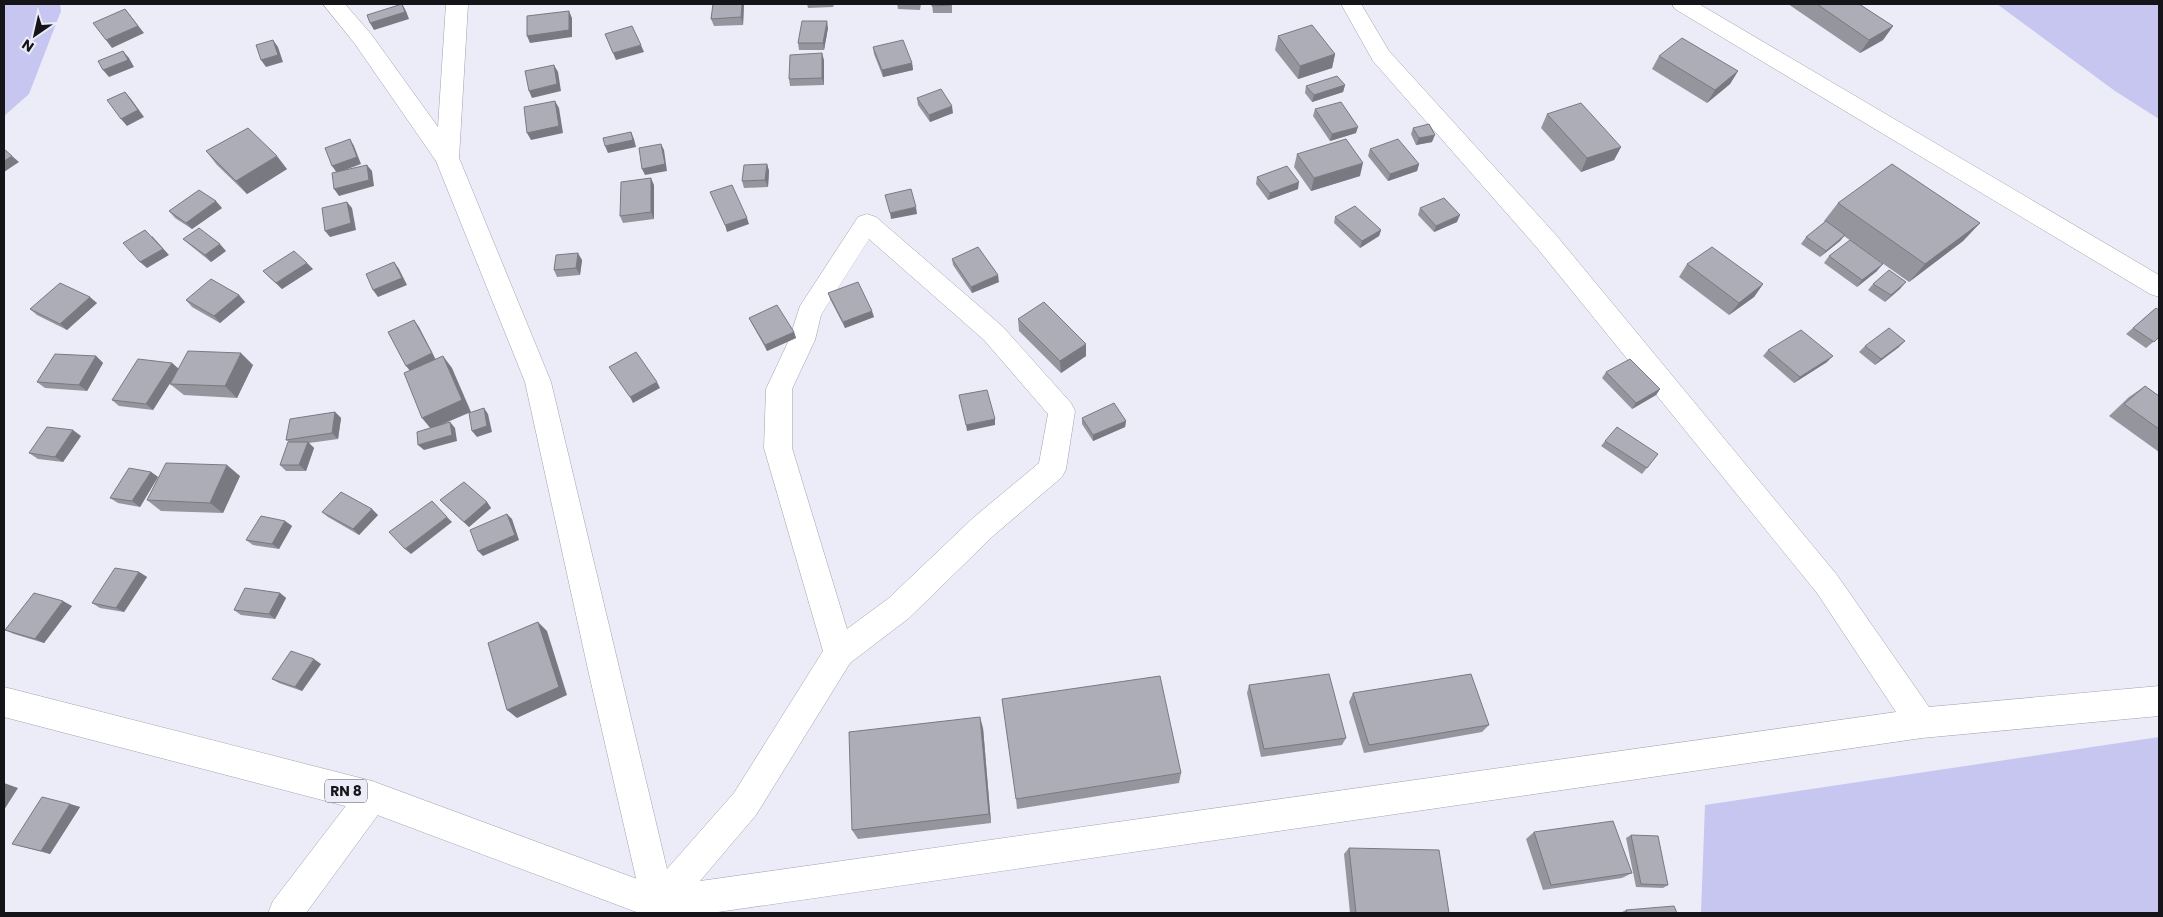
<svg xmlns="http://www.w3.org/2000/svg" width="2163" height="917" viewBox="0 0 2163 917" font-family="Poppins,sans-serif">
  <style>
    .green { fill: #c6c6f0 }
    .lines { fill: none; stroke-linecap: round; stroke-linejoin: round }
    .street-casing { stroke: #a1a1ac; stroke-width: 1 }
    .primary-casing { stroke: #a1a1ac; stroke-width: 1 }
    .street { fill: #fff; fill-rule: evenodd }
    .primary { fill: #fff; fill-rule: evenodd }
    .wall { fill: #95959e }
    .shaded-wall { fill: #797981 }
    .building { fill: #adadb8; stroke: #797981 }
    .labels { text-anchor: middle; stroke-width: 4; stroke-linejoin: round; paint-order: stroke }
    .shield { fill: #ebecf8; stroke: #55565c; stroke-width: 1 }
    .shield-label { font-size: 14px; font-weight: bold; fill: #151519 }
  </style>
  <rect width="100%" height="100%" fill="#ebecf8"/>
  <g class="green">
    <path d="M4 4H60L61 11 29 94 4 116Z"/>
    <path d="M1997 4H2159V119L2115 91Z"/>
    <path d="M2159 737V913H1701L1705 805Z"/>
  </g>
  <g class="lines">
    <g class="street-casing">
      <g id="street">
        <path d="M323 4H345L371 34 438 127 446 4H468L459 158 551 382 667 869 734 793 823 651 764 448 766 389 789 340 800 306 858 217 867 214 876 217 1002 326 1071 403 1075 411 1066 469 1062 477 993 536 909 618 850 663 756 815 700 881 1896 712 1817 593 1538 249 1373 61 1341 4H1361L1389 51 1556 235 1837 575 1929 707 2159 686V716L1922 738 711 913H646L642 904 589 674 525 382 436 161 355 44ZM869 239 984 340 1048 414 1039 463 973 518 889 598 847 629 792 448V389L815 340 821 315Z"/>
        <path d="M1672 4H1699L2159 275V297L2150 294 1675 9Z"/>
        <path d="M372 781 383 786 388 797 383 808 306 913H268L273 901 361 786Z"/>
      </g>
    </g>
    <g class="primary-casing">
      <path id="primary" d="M4 687 372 781 659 887 689 901 694 913H639L372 813 4 717Z"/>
    </g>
    <use href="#street" class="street"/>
    <use href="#primary" class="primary"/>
  </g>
  <g class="wall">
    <path d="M713 4H744L743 25 714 26 711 19Z"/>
    <path d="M807 4H834L833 7 808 8Z"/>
    <path d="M897 4H921L920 10 898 9Z"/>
    <path d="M932 4H952V13H933Z"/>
    <path d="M1788 4H1859L1893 26 1883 40 1860 53Z"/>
    <path d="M828 28 824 50H799L798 43Z"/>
    <path d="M1278 36 1335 54 1332 68 1298 79 1275 50Z"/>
    <path d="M873 47 912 63 913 70 883 77 874 54Z"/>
    <path d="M1659 56 1738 71 1730 84 1707 103 1652 69Z"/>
    <path d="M824 60V85L790 86 789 79Z"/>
    <path d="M1345 85 1343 92 1312 102 1305 93 1306 86Z"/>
    <path d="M917 98 953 113 930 122 918 105Z"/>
    <path d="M1315 109 1356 133 1330 141 1313 116Z"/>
    <path d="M1547 114 1621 147 1614 160 1581 172 1541 128Z"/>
    <path d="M1413 128 1432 142 1416 145 1411 134Z"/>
    <path d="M1370 149 1419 164 1417 171 1388 181 1368 156Z"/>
    <path d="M206 151 287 169 247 194 217 165Z"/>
    <path d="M1297 154 1360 176 1311 191 1294 167Z"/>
    <path d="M767 164 769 171 768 187 744 188 742 181Z"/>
    <path d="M1257 177 1298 189 1268 200 1256 184Z"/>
    <path d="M654 185V219L623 223 620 216Z"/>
    <path d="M1838 203 1980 223 1963 241 1909 282 1844 236 1840 241 1820 257 1801 244 1806 237 1825 222 1824 221Z"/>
    <path d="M222 208 192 229 175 218 169 211Z"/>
    <path d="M1420 208 1457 222 1434 232 1418 215Z"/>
    <path d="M1335 217 1381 230 1379 236 1360 248 1334 223Z"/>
    <path d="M183 239 226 251 211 262 190 245Z"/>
    <path d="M1829 256 1877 271 1857 287 1824 263Z"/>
    <path d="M952 259 999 282 972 293 953 265Z"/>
    <path d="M582 260 580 275 557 277 554 270Z"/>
    <path d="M1687 264 1763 284 1754 297 1729 315 1679 277Z"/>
    <path d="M313 269 282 289 269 277 263 271Z"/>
    <path d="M1906 282 1885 302 1868 290 1873 284Z"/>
    <path d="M828 293 874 317 845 328 830 299Z"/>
    <path d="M239 295 245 302 220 323 192 307 186 300Z"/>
    <path d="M97 303 67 330 37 315 30 309Z"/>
    <path d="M2156 308 2159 337 2146 348 2126 334Z"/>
    <path d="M749 318 794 332 796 338 767 351 752 324Z"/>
    <path d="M1018 319 1086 356 1061 373 1019 331Z"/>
    <path d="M1865 346 1899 347 1875 365 1859 352Z"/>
    <path d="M1768 350 1827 362 1794 383 1763 356Z"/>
    <path d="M96 356 103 363 87 391 45 388 37 382Z"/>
    <path d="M172 363 178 369 253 365 237 398 184 395 170 384 176 374 153 410 119 406 112 400Z"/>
    <path d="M1606 372 1660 389 1656 395 1632 409 1602 378Z"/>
    <path d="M2145 386 2159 396V452L2109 416 2129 397Z"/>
    <path d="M335 412 341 418 338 439 309 443 314 448 306 471H286L280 465 289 442 286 440Z"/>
    <path d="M1082 418 1126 421 1125 427 1093 441 1082 424Z"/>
    <path d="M81 436 63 462 38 459 29 453Z"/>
    <path d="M1605 441 1658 454 1642 474 1601 446Z"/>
    <path d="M151 472 158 477 140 507 118 503 110 498Z"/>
    <path d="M240 476 223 513 161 511 147 500Z"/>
    <path d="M440 500 487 502 491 508 469 527Z"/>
    <path d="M322 512 378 515 359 535 328 517Z"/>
    <path d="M285 521 292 526 279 549 253 545 246 540Z"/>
    <path d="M139 572 147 577 124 612 100 608 92 603Z"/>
    <path d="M280 593 286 598 275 619 241 615 234 610Z"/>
    <path d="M72 606 44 643 14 634 5 630Z"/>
    <path d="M321 664 302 691 279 683 272 679Z"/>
    <path d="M1249 685 1346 738 1342 745 1261 757 1247 693Z"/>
    <path d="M1353 693 1489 725 1482 732 1364 753 1349 702Z"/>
    <path d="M983 728 991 823 858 839 852 830Z"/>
    <path d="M1181 773 1179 783 1017 809 1016 799Z"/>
    <path d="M70 804 80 807 50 854 12 844Z"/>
    <path d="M1534 832 1632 873 1622 878 1543 890 1526 839Z"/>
    <path d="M1631 835 1668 885 1663 888 1636 887 1626 838Z"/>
    <path d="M1349 848 1449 913H1350L1344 854Z"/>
    <path d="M1626 910 1677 913H1620Z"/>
  </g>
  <g class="shaded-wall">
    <path d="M402 4 406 11 409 19 374 30 370 23Z"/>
    <path d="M742 4H744L743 25 741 17Z"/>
    <path d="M125 9 144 33 112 48 106 40Z"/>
    <path d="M569 11 572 18V37L530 43 527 36Z"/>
    <path d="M827 21 828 28 824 50 823 43Z"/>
    <path d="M1893 26 1883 40 1860 53 1869 40Z"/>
    <path d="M273 40 278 47 283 62 266 67 261 60Z"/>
    <path d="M641 45 644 52 616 60 613 53Z"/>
    <path d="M123 51 129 58 134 67 109 77 103 70Z"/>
    <path d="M822 53 824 60V85L822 78Z"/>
    <path d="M1335 54 1332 68 1298 79 1300 66Z"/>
    <path d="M912 63 913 70 883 77 882 70Z"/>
    <path d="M554 65 558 72 561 91 532 98 529 91Z"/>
    <path d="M1738 71 1730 84 1707 103 1715 90Z"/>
    <path d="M1345 85 1343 92 1312 102 1314 95Z"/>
    <path d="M125 92 131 99 144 117 127 126 121 119Z"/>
    <path d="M555 101 559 108 563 133 531 140 527 133Z"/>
    <path d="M952 106 953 113 930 122 929 115Z"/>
    <path d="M1358 127 1356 133 1330 141 1332 134Z"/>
    <path d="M631 132 634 139 636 147 608 153 605 146Z"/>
    <path d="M1435 135 1432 142 1416 145 1419 138Z"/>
    <path d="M350 139 354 146 361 164 337 173 332 166Z"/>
    <path d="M661 144 664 150 667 171 645 175 642 169Z"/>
    <path d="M1621 147 1614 160 1581 172 1587 158Z"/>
    <path d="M12 156 19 162 4 172V161Z"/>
    <path d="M277 156 287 169 247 194 236 181Z"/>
    <path d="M1363 163 1360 176 1311 191 1314 178Z"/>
    <path d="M767 164 769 171 768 187 765 180Z"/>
    <path d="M1419 164 1417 171 1388 181 1390 174Z"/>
    <path d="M367 165 372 171 374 186 339 196 334 189Z"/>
    <path d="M651 178 654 185V219L651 212Z"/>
    <path d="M1299 182 1298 189 1268 200 1270 193Z"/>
    <path d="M216 201 222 208 192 229 186 223Z"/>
    <path d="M347 202 352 208 356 230 330 237 325 231Z"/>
    <path d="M916 207 917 214 891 219 890 213Z"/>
    <path d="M1460 215 1457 222 1434 232 1436 226Z"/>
    <path d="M747 218 749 224 727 232 725 225Z"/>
    <path d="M1980 223 1963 241 1909 282 1925 264Z"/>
    <path d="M1381 230 1379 236 1360 248 1362 241Z"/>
    <path d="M1845 235 1840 241 1820 257 1826 251Z"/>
    <path d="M152 236 169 255 147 268 140 262Z"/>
    <path d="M220 244 226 251 211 262 205 255Z"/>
    <path d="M578 253 582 260 580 275 576 268Z"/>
    <path d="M394 262 399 269 407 285 378 297 373 290Z"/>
    <path d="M307 263 313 269 282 289 276 283Z"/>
    <path d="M1883 264 1877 271 1857 287 1862 280Z"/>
    <path d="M998 275 999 282 972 293 971 287Z"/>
    <path d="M1906 282 1900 289 1885 302 1891 295Z"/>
    <path d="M1763 284 1754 297 1729 315 1739 303Z"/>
    <path d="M239 295 245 302 220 323 214 316Z"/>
    <path d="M90 297 97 303 67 330 60 324Z"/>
    <path d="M872 311 874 317 845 328 843 322Z"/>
    <path d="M414 320 419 327 436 360 411 372 406 366Z"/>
    <path d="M794 332 796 338 767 351 765 345Z"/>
    <path d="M1905 341 1899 347 1875 365 1881 359Z"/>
    <path d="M1086 344V356L1061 373 1060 361Z"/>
    <path d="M241 353 253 365 237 398 225 386Z"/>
    <path d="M96 356 103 363 87 391 79 385Z"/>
    <path d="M443 356 452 368 471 412 431 429 422 418Z"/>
    <path d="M1833 356 1827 362 1794 383 1800 377Z"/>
    <path d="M172 363 179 369 153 410 146 404Z"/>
    <path d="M657 382 660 388 633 403 630 397Z"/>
    <path d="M1660 389 1656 395 1632 409 1636 403Z"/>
    <path d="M484 408 488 414 492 432 477 437 472 431Z"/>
    <path d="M335 412 341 418 338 439 332 433Z"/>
    <path d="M995 419V425L967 431 966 425Z"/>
    <path d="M1126 421 1125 427 1093 441V435Z"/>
    <path d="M450 422 455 428 457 441 424 450 418 445Z"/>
    <path d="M73 430 81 436 63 462 55 457Z"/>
    <path d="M308 442 314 448 306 471 299 465Z"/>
    <path d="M227 465 240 476 223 513 210 503Z"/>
    <path d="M151 472 158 477 140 507 132 501Z"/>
    <path d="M487 502 491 508 469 527 464 522Z"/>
    <path d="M372 509 378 515 359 535 353 529Z"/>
    <path d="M507 514 512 519 519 540 483 556 478 551Z"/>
    <path d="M447 517 452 522 411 554 405 549Z"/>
    <path d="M285 521 292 526 279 549 272 544Z"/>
    <path d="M139 572 147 577 124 612 116 608Z"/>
    <path d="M280 593 286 598 275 619 269 614Z"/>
    <path d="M63 601 72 606 44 643 35 639Z"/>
    <path d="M538 622 547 631 567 695 517 718 507 710Z"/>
    <path d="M314 659 321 664 302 691 295 687Z"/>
    <path d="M980 717 983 728 991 823 989 814Z"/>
    <path d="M4 783 18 788 4 810Z"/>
    <path d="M70 804 80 807 50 854 41 851Z"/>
  </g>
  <g class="building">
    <path d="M402 4 405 12 370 23 367 15Z"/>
    <path d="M713 4H742L741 17 711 19Z"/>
    <path d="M932 4H951V5L932 6Z"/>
    <path d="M1817 4H1859L1893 26 1869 40Z"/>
    <path d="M125 9 138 26 106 40 93 23Z"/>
    <path d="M569 11V30L527 36V16Z"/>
    <path d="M802 21H827L823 43H798Z"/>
    <path d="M1312 25 1335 54 1300 66 1278 36Z"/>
    <path d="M632 26 641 45 613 53 605 34Z"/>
    <path d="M1682 38 1738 71 1715 90 1659 56Z"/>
    <path d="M273 40 278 55 261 60 256 45Z"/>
    <path d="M903 40 912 63 882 70 873 47Z"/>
    <path d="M123 51 128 60 103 70 98 61Z"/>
    <path d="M822 53V78L789 79 790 55Z"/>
    <path d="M554 65 557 84 529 91 525 71Z"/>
    <path d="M1337 76 1345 85 1314 95 1306 86Z"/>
    <path d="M941 89 952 106 929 115 917 98Z"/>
    <path d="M125 92 138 110 121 119 107 100Z"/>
    <path d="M555 101 559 126 527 133 524 107Z"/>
    <path d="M1341 102 1358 127 1332 134 1315 109Z"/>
    <path d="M1581 103 1621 147 1587 158 1547 114Z"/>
    <path d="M1429 124 1435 135 1419 138 1413 128Z"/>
    <path d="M248 128 277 156 236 181 206 151Z"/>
    <path d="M631 132 633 140 605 146 603 138Z"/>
    <path d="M350 139 357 157 332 166 325 148Z"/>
    <path d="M1346 139 1363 163 1314 178 1297 154Z"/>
    <path d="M1398 139 1419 164 1390 174 1370 149Z"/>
    <path d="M661 144 665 164 642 169 639 148Z"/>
    <path d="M4 149 12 156 4 161Z"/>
    <path d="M767 164 765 180 742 181 744 165Z"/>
    <path d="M1892 164 1980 223 1925 264 1838 203Z"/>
    <path d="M367 165 369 180 334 189 332 173Z"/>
    <path d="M1287 166 1299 182 1270 193 1257 177Z"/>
    <path d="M651 178V212L620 216 621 182Z"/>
    <path d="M732 185 747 218 725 225 710 192Z"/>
    <path d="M911 189 916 207 890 213 885 195Z"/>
    <path d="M199 190 216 201 186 223 169 211Z"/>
    <path d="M1444 198 1460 215 1436 226 1420 208Z"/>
    <path d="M347 202 351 223 325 231 322 208Z"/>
    <path d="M1355 206 1381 230 1362 241 1335 217Z"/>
    <path d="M1826 221 1845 235 1826 251 1806 237Z"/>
    <path d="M199 228 220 244 205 255 183 239Z"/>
    <path d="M145 230 163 249 140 262 123 243Z"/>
    <path d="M1850 240 1883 264 1862 280 1829 256Z"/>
    <path d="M978 247 998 275 971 287 952 259Z"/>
    <path d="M1712 247 1763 284 1739 303 1687 264Z"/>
    <path d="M294 251 307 263 276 283 263 271Z"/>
    <path d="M578 253 576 268 554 270 556 255Z"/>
    <path d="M394 262 402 278 373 290 366 274Z"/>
    <path d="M1889 270 1906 282 1891 295 1873 284Z"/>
    <path d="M211 279 239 295 214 316 186 300Z"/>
    <path d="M858 282 872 311 843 322 828 293Z"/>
    <path d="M60 283 90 297 60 324 30 309Z"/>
    <path d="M1044 302 1086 344 1060 361 1018 319Z"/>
    <path d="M777 305 794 332 765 345 749 318Z"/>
    <path d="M2156 308 2159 310V337L2154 342 2133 328Z"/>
    <path d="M414 320 432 353 406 366 388 332Z"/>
    <path d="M1889 328 1905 341 1881 359 1865 346Z"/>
    <path d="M1801 330 1833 356 1800 377 1768 350Z"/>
    <path d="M188 351 241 353 225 386 170 384Z"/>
    <path d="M636 352 657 382 630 397 609 367Z"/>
    <path d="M55 354 96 356 79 385 37 382Z"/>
    <path d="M443 356 462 400 422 418 404 373Z"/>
    <path d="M138 359 172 363 146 404 112 400Z"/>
    <path d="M1630 359 1660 389 1636 403 1606 372Z"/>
    <path d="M2145 386 2159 396V429L2124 404Z"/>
    <path d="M987 390 995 419 966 425 959 395Z"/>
    <path d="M1114 403 1126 421 1093 435 1082 418Z"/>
    <path d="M484 408 487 426 472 431 469 413Z"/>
    <path d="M335 412 332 433 286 440 290 419Z"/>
    <path d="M450 422 452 435 418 445 417 432Z"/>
    <path d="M47 427 73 430 55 457 29 453Z"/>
    <path d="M1617 427 1658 454 1647 468 1605 441Z"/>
    <path d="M288 442H308L299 465H280Z"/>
    <path d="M166 463 227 465 210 503 147 500Z"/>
    <path d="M129 468 151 472 132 501 110 498Z"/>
    <path d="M464 482 487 502 464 522 440 500Z"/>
    <path d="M341 492 372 509 353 529 322 512Z"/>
    <path d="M432 501 447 517 405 549 389 532Z"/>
    <path d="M507 514 515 535 478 551 470 530Z"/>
    <path d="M261 516 285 521 272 544 246 540Z"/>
    <path d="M115 568 139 572 116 608 92 603Z"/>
    <path d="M245 588 280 593 269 614 234 610Z"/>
    <path d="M34 593 63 601 35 639 5 630Z"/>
    <path d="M538 622 559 687 507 710 488 643Z"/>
    <path d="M291 651 314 659 295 687 272 679Z"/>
    <path d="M1329 674 1346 738 1264 749 1249 685Z"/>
    <path d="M1471 674 1489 725 1369 745 1353 693Z"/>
    <path d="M1160 676 1181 773 1016 799 1002 699Z"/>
    <path d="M980 717 989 814 852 830 849 732Z"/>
    <path d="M42 797 70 804 41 851 12 844Z"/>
    <path d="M1613 821 1632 873 1551 885 1534 832Z"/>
    <path d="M1631 835 1658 836 1668 885 1641 884Z"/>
    <path d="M1349 848 1439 850 1449 913H1356Z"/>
    <path d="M1674 906 1677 913H1627L1626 910Z"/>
  </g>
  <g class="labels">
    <rect class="shield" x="325" y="779.5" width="42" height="23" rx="4"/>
    <g class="shield-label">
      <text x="346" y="796">RN 8</text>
    </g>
  </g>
  <rect width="2163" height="917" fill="none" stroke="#151519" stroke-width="10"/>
  <g transform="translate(35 35) rotate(214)" stroke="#ebecf8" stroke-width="4" paint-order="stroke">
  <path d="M0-4L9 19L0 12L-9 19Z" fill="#151519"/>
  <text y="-8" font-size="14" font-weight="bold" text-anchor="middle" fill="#151519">N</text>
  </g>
</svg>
